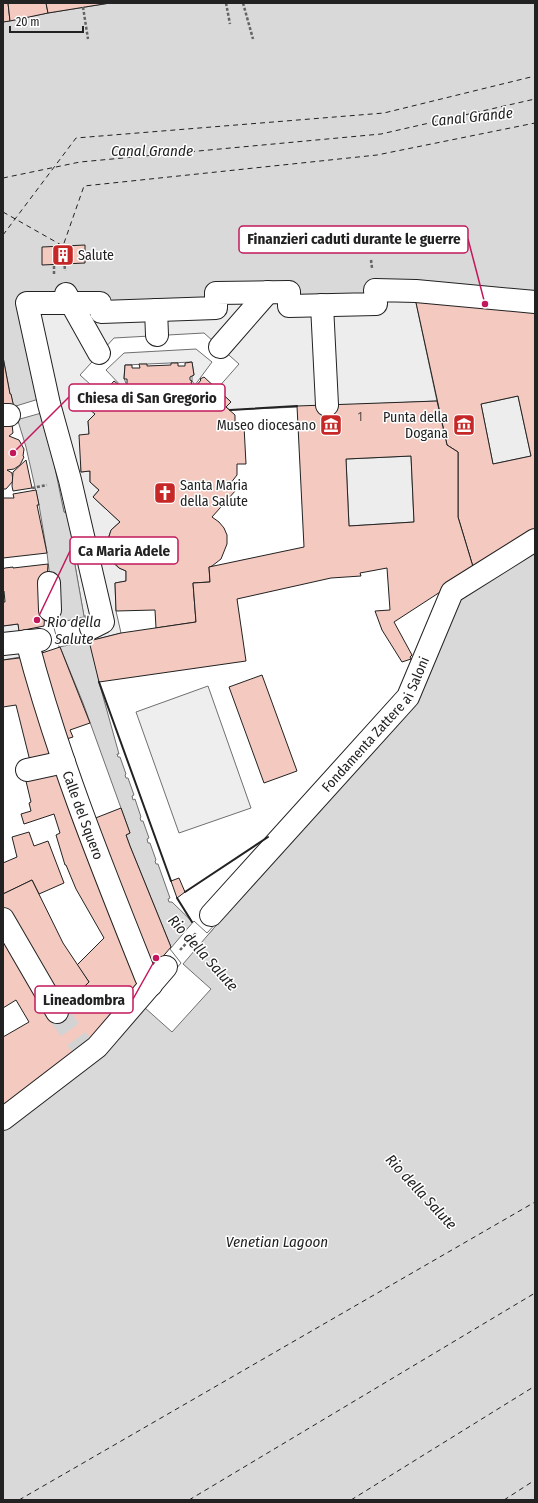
<svg xmlns="http://www.w3.org/2000/svg" width="538" height="1503" viewBox="0 0 538 1503" font-family="'Fira Sans Condensed',sans-serif">
  <style>
    .green { fill: #eee; stroke: #6f6f6f }
    .parking { fill: #ededed; stroke: #6f6f6f }
    .water { fill: #d9d9d9; stroke: #6f6f6f }
    .pier { fill: #fff; stroke: #6f6f6f }
    .lines { fill: none; stroke-linecap: round; stroke-linejoin: round }
    .ferry { stroke: #222; stroke-width: 1; stroke-dasharray: 5 4; stroke-linecap: butt }
    .building { fill: #f3c9c0; stroke: #222; fill-rule: evenodd }
    .minor-tunnel { stroke: #d3d3d3; stroke-width: 22; stroke-dasharray: 22 11; stroke-linecap: butt }
    .minor-casing { stroke: #222; stroke-width: 24 }
    .path { stroke: #646464; stroke-width: 2.5; stroke-dasharray: 3 2; stroke-linecap: butt }
    .minor { stroke: #fff; stroke-width: 22 }
    .wall { stroke: #222; stroke-width: 2 }
    .labels { text-anchor: middle; stroke-width: 3; stroke-linejoin: round; paint-order: stroke }
    .number-label { font-size: 12px; fill: #564c4a }
    .poi-label { font-size: 14px; fill: #222; stroke: #fff; text-anchor: start }
    .street-label { font-size: 14px; fill: #222; stroke: #fff }
    .water-label { font-size: 15px; font-style: italic; fill: #222; stroke: #fff }
    .leader { fill: none; stroke: #c2185b; stroke-width: 1.5 }
    .callout-dot { fill: #c2185b; stroke: #fff; stroke-width: 1.5 }
    .callout { fill: #fff; stroke: #c2185b; stroke-width: 1.5 }
    .callout-label { font-size: 15px; text-anchor: middle; font-weight: bold; fill: #222 }
  </style>
  <rect width="100%" height="100%" fill="#fff"/>
  <path class="green" d="M208 686 251 808 179 833 136 712Z"/>
  <g class="parking">
    <path d="M66 294H107V305L415 298 437 401 230 410 226 407 231 402 230 401 217 389 239 364 204 333 114 338 80 375 102 395 95 414 88 421 89 434 81 465V472L90 471V482L99 490 93 497 120 522 113 528 110 533 107 541V550L113 563 119 568 126 571V581L115 583 116 611 121 633 94 640 88 616 84 617 72 548 70 515 64 512 58 488 62 487 60 477 56 478 19 297Z"/>
    <path d="M196 349 212 362 195 385 192 381V376L194 375 192 362 125 365 124 378 127 386 124 389 106 370 124 353Z"/>
    <path d="M518 396 531 456 493 464 481 404Z"/>
    <path d="M411 456 414 522 349 526 346 459Z"/>
    <path d="M18 624 19 631 38 627 43 653 3 660V626Z"/>
  </g>
  <path class="water" d="M110 3H535V295L209 300 107 305V294H66L20 297 64 512 70 515 76 543 72 548 84 616H88L99 682 119 754H117L118 757H120L126 774 125 775 126 778H128L134 795 132 796 133 800 135 799 141 817 140 818 141 821H143L149 838 147 839 148 843H150L156 860 155 861 156 864H158L170 898 168 899 169 902H172L207 936 413 699 460 599 535 550V1500H3V1129L183 963 171 947 130 846 126 835 130 833 83 703 60 647 55 621 47 553 39 505 26 447 14 408 11 395 10 394 3 357V22L48 13Z"/>
  <g class="pier">
    <path d="M42 398 45 412 20 419 18 418 15 407 16 406Z"/>
    <path d="M88 616 94 640 59 647 53 624Z"/>
    <path d="M194 921 207 933 218 921 219 922 183 964 211 989 172 1032 144 1007 181 963 170 949Z"/>
  </g>
  <g class="lines">
    <g class="ferry">
      <path d="M3 178 80 162 381 134 535 99"/>
      <path d="M3 212 63 246 84 186 377 155 535 123"/>
      <path d="M3 235 76 138 384 113 535 76"/>
      <path d="M19 1500 535 1202"/>
      <path d="M189 1500 535 1293"/>
      <path d="M351 1500 535 1386"/>
      <path d="M504 1500 535 1480"/>
    </g>
  </g>
  <g class="building">
    <path d="M3 3H8L10 21 3 22Z"/>
    <path d="M8 3H46L48 13 10 21Z"/>
    <path d="M46 3H110L48 13Z"/>
    <path d="M85 245V263L42 265V247Z"/>
    <path d="M415 298 535 309V530L474 570 458 517V452L447 445ZM518 396 531 456 493 464 481 404Z"/>
    <path d="M3 357 10 394H11L14 408H3Z"/>
    <path d="M192 362 194 375 190 377V380L192 381 191 383 194 386H196L201 380 200 379 204 377 230 401 231 402 226 407 235 415V427L244 426 246 464H237V475L230 484 236 490 212 517 219 522 224 528 227 535V544L221 559 212 566 209 567 210 582 193 583 196 622 156 628 155 610 116 611 115 583 126 581V571L119 568 111 559 108 552 107 543 111 530 120 522 93 497 99 490 90 482V471L81 472 79 435 89 434 88 421 95 414 89 409 114 381 124 389 127 386V379H124L125 365H132V368H140L139 364H147V366L171 365V363H178V366H185V363Z"/>
    <path d="M437 401 447 445 458 452V517L474 570 394 622 412 655 410 657 411 659 402 662 382 630 375 611 390 610 387 568 360 573 361 576 331 578 237 599 246 661 99 682 89 641 121 633 196 622 193 583 210 582 209 567 304 547 297 406ZM411 456 414 522 349 526 346 459Z"/>
    <path d="M3 419 12 424 13 433 9 436 19 440 24 449 23 456 24 457 20 465 14 469 7 470 12 473 13 481 6 489H3Z"/>
    <path d="M26 460 32 488 13 491 12 486 13 472Z"/>
    <path d="M36 490 39 505H37L47 553 3 558V498H14L13 494Z"/>
    <path d="M48 564 44 626 19 631 18 624 3 626V602H5L4 591H3V569L5 568 13 567V568Z"/>
    <path d="M60 647 90 723 70 730 73 737 60 741 33 656Z"/>
    <path d="M27 657 56 759 31 765 16 705 3 707V660Z"/>
    <path d="M262 675 297 771 264 783 229 687Z"/>
    <path d="M62 768 146 980 102 1031 3 1110V1037L29 1022 16 1000 3 1008V936L55 1014 89 982 77 965 104 938 76 889 66 865H65L56 835 60 833 54 814 24 824 21 814 31 811 29 803 31 802 25 777Z"/>
    <path d="M121 808 130 833 126 835 130 846 171 947 148 974 93 819Z"/>
    <path d="M29 832 34 846 48 841 64 883 39 894 32 880 3 894V863L17 857 12 837Z"/>
    <path d="M179 878 185 892 177 898 171 881Z"/>
    <path d="M32 880 63 943 89 982 60 1010 3 909V894Z"/>
  </g>
  <g class="lines">
    <path class="minor-tunnel" d="M57 1012 83 1048"/>
    <g class="minor-casing">
      <g id="minor">
        <path d="M66 294 99 353"/>
        <path d="M322 305 327 405"/>
        <path d="M156 310 157 335"/>
        <path d="M220 347 268 292"/>
        <path d="M3 415H9"/>
        <path d="M49 583 50 610"/>
        <path d="M91 628 103 622 70 480 49 404 27 303H100L101 312 216 308V293L289 292V306L376 304 375 290 416 291 535 302"/>
        <path id="s1" d="M27 641C57 756 102 867 146 977L151 985"/>
        <path d="M3 644 40 640"/>
        <path d="M27 770 64 762"/>
        <path id="s2" d="M211 915 408 697 452 592 535 540"/>
        <path d="M3 919 57 1012"/>
        <path d="M3 1119 97 1047 166 967"/>
      </g>
    </g>
    <g class="path">
      <path d="M226 3 230 24"/>
      <path d="M243 3 253 39"/>
      <path d="M83 7 88 39"/>
      <path d="M63 246 65 271"/>
      <path d="M371 260 372 268"/>
      <path d="M54 274V265L63 246"/>
      <path d="M32 488 47 485"/>
      <path d="M180 950 196 933"/>
    </g>
    <use href="#minor" class="minor"/>
    <g class="wall">
      <path d="M230 410 297 406"/>
      <path d="M99 682 171 881"/>
      <path d="M185 892 268 837"/>
      <path d="M177 898 192 922"/>
    </g>
  </g>
  <defs>
    <g id="building-square" transform="scale(1.15)"><rect x="-9" y="-9" width="18" height="18" rx="4" fill="#c62828" stroke="#fff"/><path d="M-4-6H4V6H1V3H-1V6H-4ZM-2.5-4.3h1.7v1.8h-1.7ZM.8-4.3h1.7v1.8H.8ZM-2.5-1h1.7V.8h-1.7ZM.8-1h1.7V.8H.8Z" fill="#fff"/></g>
    <g id="museum-square" transform="scale(1.15)"><rect x="-9" y="-9" width="18" height="18" rx="4" fill="#c62828" stroke="#fff"/><path d="M0-6L6-3V-2H-6V-3ZM-5-1h2V3h-2ZM-1-1h2V3h-2ZM3-1h2V3H3ZM-6 4H6V6H-6Z" fill="#fff"/></g>
    <g id="church-square" transform="scale(1.15)"><rect x="-9" y="-9" width="18" height="18" rx="4" fill="#c62828" stroke="#fff"/><path d="M-1.2-6h2.4v3.5h3.3v2.4h-3.3V6h-2.4V-.1h-3.3v-2.4h3.3Z" fill="#fff"/></g>
  </defs>
  <g fill-rule="evenodd">
    <use href="#building-square" x="63" y="255"/>
    <use href="#museum-square" x="331" y="425"/>
    <use href="#museum-square" x="464" y="425"/>
    <use href="#church-square" x="165" y="493"/>
  </g>
  <g class="labels">
    <g class="number-label">
      <text x="360" y="421">1</text>
    </g>
    <g class="poi-label">
      <text x="78" y="260">Salute</text>
      <text x="448" y="422" text-anchor="end">Punta della<tspan x="448" dy="16">Dogana</tspan></text>
      <text x="316" y="430" text-anchor="end">Museo diocesano</text>
      <text x="180" y="490">Santa Maria<tspan x="180" dy="16">della Salute</tspan></text>
    </g>
    <g class="street-label">
      <text dy="5" stroke="none"><textPath href="#s2" startOffset="253">Fondamenta Zattere ai Saloni</textPath></text>
      <text dy="5" stroke="none"><textPath href="#s1" startOffset="183">Calle del Squero</textPath></text>
    </g>
    <g class="water-label">
      <text transform="translate(472 117) rotate(-6)" y="5">Canal Grande</text>
      <text x="152" y="156">Canal Grande</text>
      <text x="74" y="627">Rio della<tspan x="74" dy="17">Salute</tspan></text>
      <text transform="translate(203 953) rotate(48)" y="5">Rio della Salute</text>
      <text transform="translate(421 1192) rotate(47)" y="5">Rio della Salute</text>
      <text x="277" y="1247">Venetian Lagoon</text>
    </g>
  </g>
  <path class="leader" d="M485 304L468 239M13 453L69 397M37 620L70 551M156 958L133 999"/>
  <g class="callout-dot">
    <circle cx="485" cy="304" r="4"/>
    <circle cx="13" cy="453" r="4"/>
    <circle cx="37" cy="620" r="4"/>
    <circle cx="156" cy="958" r="4"/>
  </g>
  <g class="callout">
    <rect x="239" y="226" width="229" height="27" rx="4"/>
    <rect x="69" y="384" width="156" height="27" rx="4"/>
    <rect x="70" y="537" width="108" height="27" rx="4"/>
    <rect x="35" y="986" width="98" height="27" rx="4"/>
  </g>
  <g class="callout-label">
    <text x="354" y="244">Finanzieri caduti durante le guerre</text>
    <text x="147" y="403">Chiesa di San Gregorio</text>
    <text x="124" y="556">Ca Maria Adele</text>
    <text x="84" y="1005">Lineadombra</text>
  </g>
  <rect width="538" height="1503" fill="none" stroke="#222222" stroke-width="8"/>
  <path d="M10 26v6h73v-6" fill="none" stroke="#222222" stroke-width="2"/>
  <text x="16" y="26" font-size="12" fill="#222222" stroke="#ffffff" stroke-width="3" paint-order="stroke">20 m</text>
</svg>
